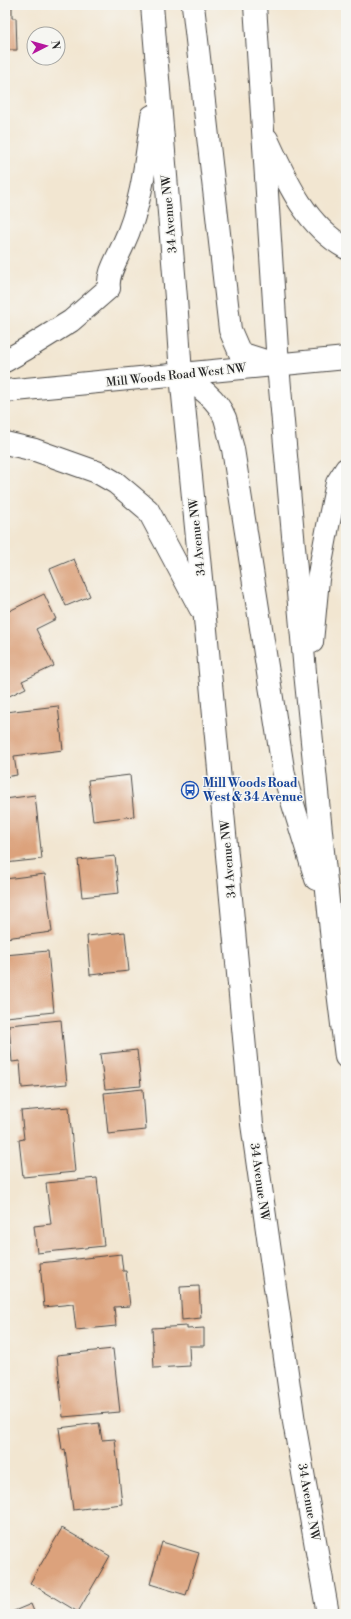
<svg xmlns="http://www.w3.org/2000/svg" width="351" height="1619" viewBox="0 0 351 1619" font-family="'Libre Bodoni',serif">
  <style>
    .building { fill: #dca27c }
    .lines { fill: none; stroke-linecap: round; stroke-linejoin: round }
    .minor-casing { stroke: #494744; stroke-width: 24 }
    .major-casing { stroke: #494744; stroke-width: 24 }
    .minor { stroke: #fff; stroke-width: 22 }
    .major { stroke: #fff; stroke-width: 22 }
    .labels { text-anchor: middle; stroke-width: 3; stroke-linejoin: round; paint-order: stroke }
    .street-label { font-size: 12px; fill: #2b2b2b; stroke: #f6f6f2 }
    .transit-label { font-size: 12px; font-weight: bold; fill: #164399; stroke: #f6f6f2; text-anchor: start }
  </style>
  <rect width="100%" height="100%" fill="#f6f6f2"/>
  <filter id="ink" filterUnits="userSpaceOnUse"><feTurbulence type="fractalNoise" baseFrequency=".025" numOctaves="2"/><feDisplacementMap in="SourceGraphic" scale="8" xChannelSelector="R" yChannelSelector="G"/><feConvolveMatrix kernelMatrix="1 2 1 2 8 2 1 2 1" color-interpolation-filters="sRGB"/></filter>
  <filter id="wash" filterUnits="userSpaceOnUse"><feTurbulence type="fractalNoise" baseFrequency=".012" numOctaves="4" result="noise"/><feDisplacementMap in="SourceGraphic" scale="16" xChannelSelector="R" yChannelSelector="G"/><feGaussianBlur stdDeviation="0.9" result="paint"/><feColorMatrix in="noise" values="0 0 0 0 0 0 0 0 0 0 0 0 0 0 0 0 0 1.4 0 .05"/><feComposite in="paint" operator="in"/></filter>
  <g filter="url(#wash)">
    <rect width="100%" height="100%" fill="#f2e6d1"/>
    <g id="blocks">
      <g class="building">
        <path d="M5 5H12V18H16L17 50H5Z"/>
        <path d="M74 559 90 596 66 606 50 569Z"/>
        <path d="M44 594 56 619 36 629 54 666 22 681 26 688 5 698V613Z"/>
        <path d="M58 706 63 750 14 756 17 775 5 777V712Z"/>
        <path d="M130 775 134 816 93 821 88 780Z"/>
        <path d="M35 795 42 859 5 863V799Z"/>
        <path d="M115 856 119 893 82 897 78 860Z"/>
        <path d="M45 874 52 932 5 938V879Z"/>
        <path d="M125 932 129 971 90 975 87 936Z"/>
        <path d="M48 951 54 1012 6 1017 5 955Z"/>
        <path d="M61 1020 67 1084 22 1088 20 1061 12 1062 9 1025Z"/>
        <path d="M137 1050 141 1086 105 1089 100 1054Z"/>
        <path d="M143 1089 146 1130 108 1134 104 1093Z"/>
        <path d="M69 1107 75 1172 23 1177 19 1140 24 1139 21 1111Z"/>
        <path d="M97 1178 104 1246 37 1253 34 1226 51 1224 46 1183Z"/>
        <path d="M121 1254 123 1271H126L130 1306 114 1307 116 1326 76 1330 73 1304 44 1307 40 1263Z"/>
        <path d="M199 1286 201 1318 182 1320 180 1287Z"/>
        <path d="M187 1326V1329L204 1328V1346H189L190 1366 154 1368 152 1328Z"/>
        <path d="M113 1349 120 1412 63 1417 57 1355Z"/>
        <path d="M99 1423 102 1440 115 1439 122 1504 73 1510 65 1449 62 1450 59 1428Z"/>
        <path d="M62 1528 110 1556 78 1612 30 1583Z"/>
        <path d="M162 1542 199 1553 186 1595 150 1584Z"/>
        <path d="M31 1604 35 1614H7Z"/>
      </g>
    </g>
  </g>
  <g filter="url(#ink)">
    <use href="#blocks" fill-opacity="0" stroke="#494744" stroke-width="1"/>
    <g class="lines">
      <g class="minor-casing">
        <path id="minor" d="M5 391 346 358"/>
      </g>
      <g class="major-casing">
        <g id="major">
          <path d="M152 5 176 298 181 375 205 619 252 1124 294 1422 328 1614"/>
          <path d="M193 5 230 330 240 353 278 365"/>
          <path d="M255 5 278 365 305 672 333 951 346 1057"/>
          <path d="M267 139C286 180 305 225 346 248"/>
          <path d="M5 361 26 349 71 321 109 288C107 274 117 259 123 245 142 205 146 160 152 116"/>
          <path d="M181 375C198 386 217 398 225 418 228 428 230 439 233 449L284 775 316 879"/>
          <path d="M5 443 35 450 97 472 116 483 148 510 200 608"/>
          <path d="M312 642 318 579 328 526 337 483 346 469"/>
        </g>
      </g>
      <use href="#minor" class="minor"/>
      <use href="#major" class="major"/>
    </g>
  </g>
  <defs>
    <g id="bus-ring" transform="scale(0.9)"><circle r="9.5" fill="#f6f6f2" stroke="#1a4fb4" stroke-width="1.5"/><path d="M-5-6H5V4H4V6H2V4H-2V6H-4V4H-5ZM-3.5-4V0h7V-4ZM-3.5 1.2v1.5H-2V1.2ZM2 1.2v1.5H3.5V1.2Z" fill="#1a4fb4"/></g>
  </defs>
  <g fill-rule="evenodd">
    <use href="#bus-ring" x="190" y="790"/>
  </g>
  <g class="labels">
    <g class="street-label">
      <text transform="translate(169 214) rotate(-95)" y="4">34 Avenue NW</text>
      <text transform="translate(176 375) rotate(-6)" y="4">Mill Woods Road West NW</text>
      <text transform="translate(197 537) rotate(-96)" y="4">34 Avenue NW</text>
      <text transform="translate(228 859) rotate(-95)" y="4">34 Avenue NW</text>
      <text transform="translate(260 1182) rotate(82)" y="4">34 Avenue NW</text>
      <text transform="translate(309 1502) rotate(80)" y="4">34 Avenue NW</text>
    </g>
    <g class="transit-label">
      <text x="203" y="787">Mill Woods Road<tspan x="203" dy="14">West &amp; 34 Avenue</tspan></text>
    </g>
  </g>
  <rect width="351" height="1619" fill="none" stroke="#f6f6f2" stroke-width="20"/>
  <g transform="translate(46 46) rotate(84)"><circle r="19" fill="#f6f6f2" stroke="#a5a5a2"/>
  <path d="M0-3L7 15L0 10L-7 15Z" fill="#b5179e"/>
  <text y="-6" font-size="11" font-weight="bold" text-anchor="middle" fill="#2b2b2b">N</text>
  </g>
</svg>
